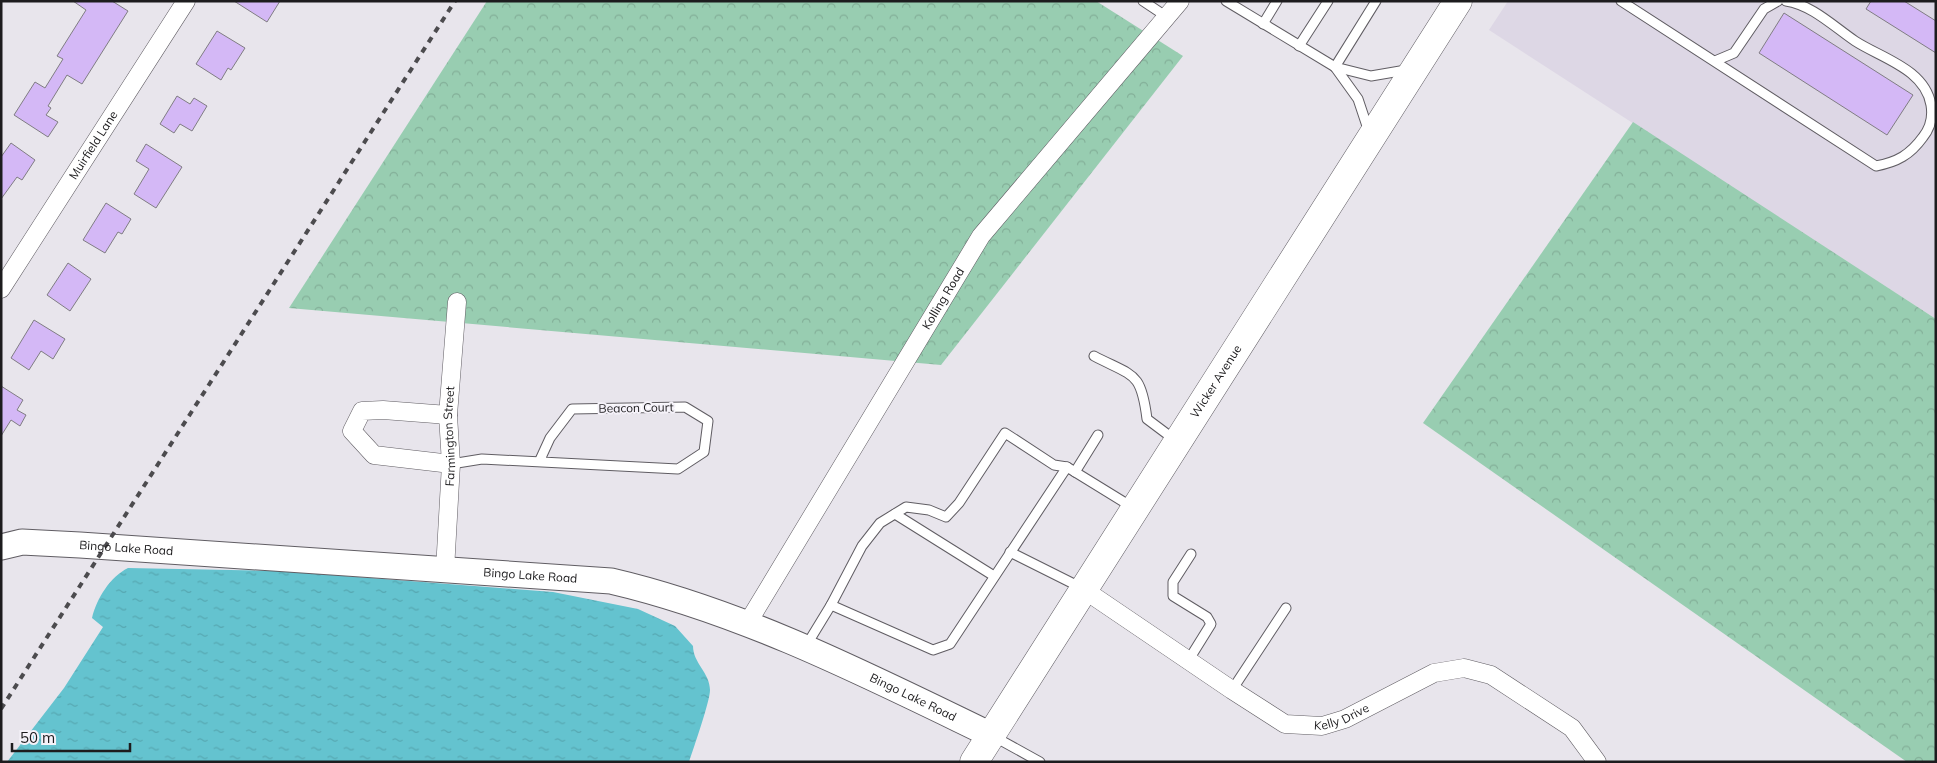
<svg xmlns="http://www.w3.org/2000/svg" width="1937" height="763" viewBox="0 0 1937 763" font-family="Mulish,sans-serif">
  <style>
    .built { fill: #ddd7e5 }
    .forest { fill: url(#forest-crowns) }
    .water { fill: url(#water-ripples) }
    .building { fill: #d4b8f6; stroke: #807d83 }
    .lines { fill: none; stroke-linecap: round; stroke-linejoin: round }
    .lane-casing { stroke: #605d63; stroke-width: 11 }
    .street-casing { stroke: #605d63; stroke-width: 19 }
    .secondary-casing { stroke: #605d63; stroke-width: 27 }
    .highway-casing { stroke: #605d63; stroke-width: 29 }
    .lane { stroke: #fff; stroke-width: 9 }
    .street { stroke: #fff; stroke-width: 18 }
    .secondary { stroke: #fff; stroke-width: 25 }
    .highway { stroke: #fff; stroke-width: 28 }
    .rail { stroke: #4c4b4e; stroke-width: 4; stroke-dasharray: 6 6; stroke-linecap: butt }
    .labels { text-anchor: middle; stroke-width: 4; stroke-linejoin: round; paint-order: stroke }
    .street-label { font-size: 12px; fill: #1d1c1e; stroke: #f5f2f9 }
  </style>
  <defs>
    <pattern id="forest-crowns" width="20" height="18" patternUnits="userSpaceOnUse" patternTransform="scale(1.25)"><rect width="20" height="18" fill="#98cdb1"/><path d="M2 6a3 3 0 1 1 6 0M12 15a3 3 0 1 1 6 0" fill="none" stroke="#83af98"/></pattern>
    <pattern id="water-ripples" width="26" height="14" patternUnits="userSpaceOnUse" patternTransform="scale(1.25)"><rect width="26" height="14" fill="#64c3cf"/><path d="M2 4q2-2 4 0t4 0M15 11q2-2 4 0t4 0" fill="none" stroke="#56a7b1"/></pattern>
  </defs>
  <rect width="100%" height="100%" fill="#e8e5ec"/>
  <path class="built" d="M1508 1H1936V319L1489 30Z"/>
  <g class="forest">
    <path d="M487 1H1096L1183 56 941 365 289 308Z"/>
    <path d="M1633 122 1936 319V762H1907L1423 423Z"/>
  </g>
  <path class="water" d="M128 568 280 571 553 592 638 609 675 626 693 646C693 663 710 673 710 690 710 701 694 747 689 762H7L64 688 103 627 92 618C97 598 110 577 128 568Z"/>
  <g class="building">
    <path d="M73 1H112L128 11 82 84 67 75 48 106 51 108 46 115 58 122 48 137 14 115 35 82 45 88 63 59 57 56 86 10Z"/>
    <path d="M234 1H280L267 22Z"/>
    <path d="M1871 1H1904L1936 21V53L1866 9Z"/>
    <path d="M1784 13 1913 95 1887 135 1759 53Z"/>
    <path d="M217 31 245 48 231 70 228 68 221 80 196 64Z"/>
    <path d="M177 96 190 104 194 98 207 106 192 131 180 124 174 133 160 124Z"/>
    <path d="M11 143 35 160 22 180 17 177 1 199V157Z"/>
    <path d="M146 144 182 167 156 208 134 194 149 169 136 161Z"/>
    <path d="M106 203 131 219 122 234 118 232 105 253 83 240Z"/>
    <path d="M68 263 91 279 70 311 47 295Z"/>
    <path d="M34 320 65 339 53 359 41 351 29 370 11 358Z"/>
    <path d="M1 386 23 400 17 410 26 415 20 426 11 420 1 436Z"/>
  </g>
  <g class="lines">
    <g class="lane-casing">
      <g id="lane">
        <path d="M1143 1 1167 17"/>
        <path d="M1226 1 1335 67 1371 76 1406 70"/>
        <path d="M1621 1 1876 166C1897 162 1910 155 1923 137 1931 127 1933 117 1931 105 1925 69 1881 58 1855 41 1833 26 1812 5 1786 1"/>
        <path d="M1263 24 1277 1"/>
        <path d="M1299 46 1328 1"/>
        <path d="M1715 61 1734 53 1764 9 1778 1"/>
        <path d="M1335 67 1358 99 1369 132"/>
        <path d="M1335 67 1376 1"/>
        <path d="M1094 356C1134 377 1141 371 1147 419L1175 440"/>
        <path d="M451 464 482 459 678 469 704 452 708 421 685 407 572 409 550 438 539 462"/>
        <path d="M1075 472 1098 435"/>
        <path d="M895 514 994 576"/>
        <path d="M1010 552 1080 587"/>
        <path d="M831 605 862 546 880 523 906 507 929 510 946 517 959 503 1005 433 1054 465 1067 467"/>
        <path d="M806 646 831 605 933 650 950 644 1067 467 1132 507"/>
        <path d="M1188 661 1211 624 1207 617 1173 596V582L1191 554"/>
        <path d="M1232 690 1286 608"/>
        <path d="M993 736 1040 762"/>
      </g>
    </g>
    <g class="street-casing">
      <g id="street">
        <path id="s1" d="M1 289 186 1"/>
        <path d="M448 415 383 410 362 411 352 431 374 455 451 464"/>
        <path id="s2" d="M445 570 451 464 448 415 457 302"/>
        <path id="s3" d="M1083 589 1232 690 1285 724 1322 726 1345 719 1434 673 1464 668 1491 675 1572 728 1597 762"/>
        <path id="s4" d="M747 624 981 236 1180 1"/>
      </g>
    </g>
    <g class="secondary-casing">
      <g id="secondary">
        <path id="s5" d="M1 547 22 542 80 545 611 581C744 612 869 676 991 735"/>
      </g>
    </g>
    <g class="highway-casing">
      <g id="highway">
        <path id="s6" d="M974 762 1458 1"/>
      </g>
    </g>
    <use href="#lane" class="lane"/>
    <use href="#street" class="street"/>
    <use href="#secondary" class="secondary"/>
    <use href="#highway" class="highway"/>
    <path class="rail" d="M1 709 455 1"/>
  </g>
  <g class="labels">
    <g class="street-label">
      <text dy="4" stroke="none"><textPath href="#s1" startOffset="171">Muirfield Lane</textPath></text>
      <text dy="4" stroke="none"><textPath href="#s4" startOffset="380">Kolling Road</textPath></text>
      <text dy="4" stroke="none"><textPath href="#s6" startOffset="451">Wicker Avenue</textPath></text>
      <text transform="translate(636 408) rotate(-1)" y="4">Beacon Court</text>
      <text dy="4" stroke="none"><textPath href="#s2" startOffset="134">Farmington Street</textPath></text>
      <text dy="4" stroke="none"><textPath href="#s5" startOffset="126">Bingo Lake Road</textPath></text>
      <text dy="4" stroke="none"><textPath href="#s5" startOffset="531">Bingo Lake Road</textPath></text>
      <text dy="4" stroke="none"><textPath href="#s5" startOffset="936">Bingo Lake Road</textPath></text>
      <text dy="4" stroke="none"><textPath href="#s3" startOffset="301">Kelly Drive</textPath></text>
    </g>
  </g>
  <rect width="1937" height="763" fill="none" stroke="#1d1c1e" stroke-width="5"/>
  <path d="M12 743v8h118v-8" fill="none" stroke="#1d1c1e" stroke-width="2.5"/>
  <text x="20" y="743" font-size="15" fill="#1d1c1e" stroke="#f5f2f9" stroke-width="4" paint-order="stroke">50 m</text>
</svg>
